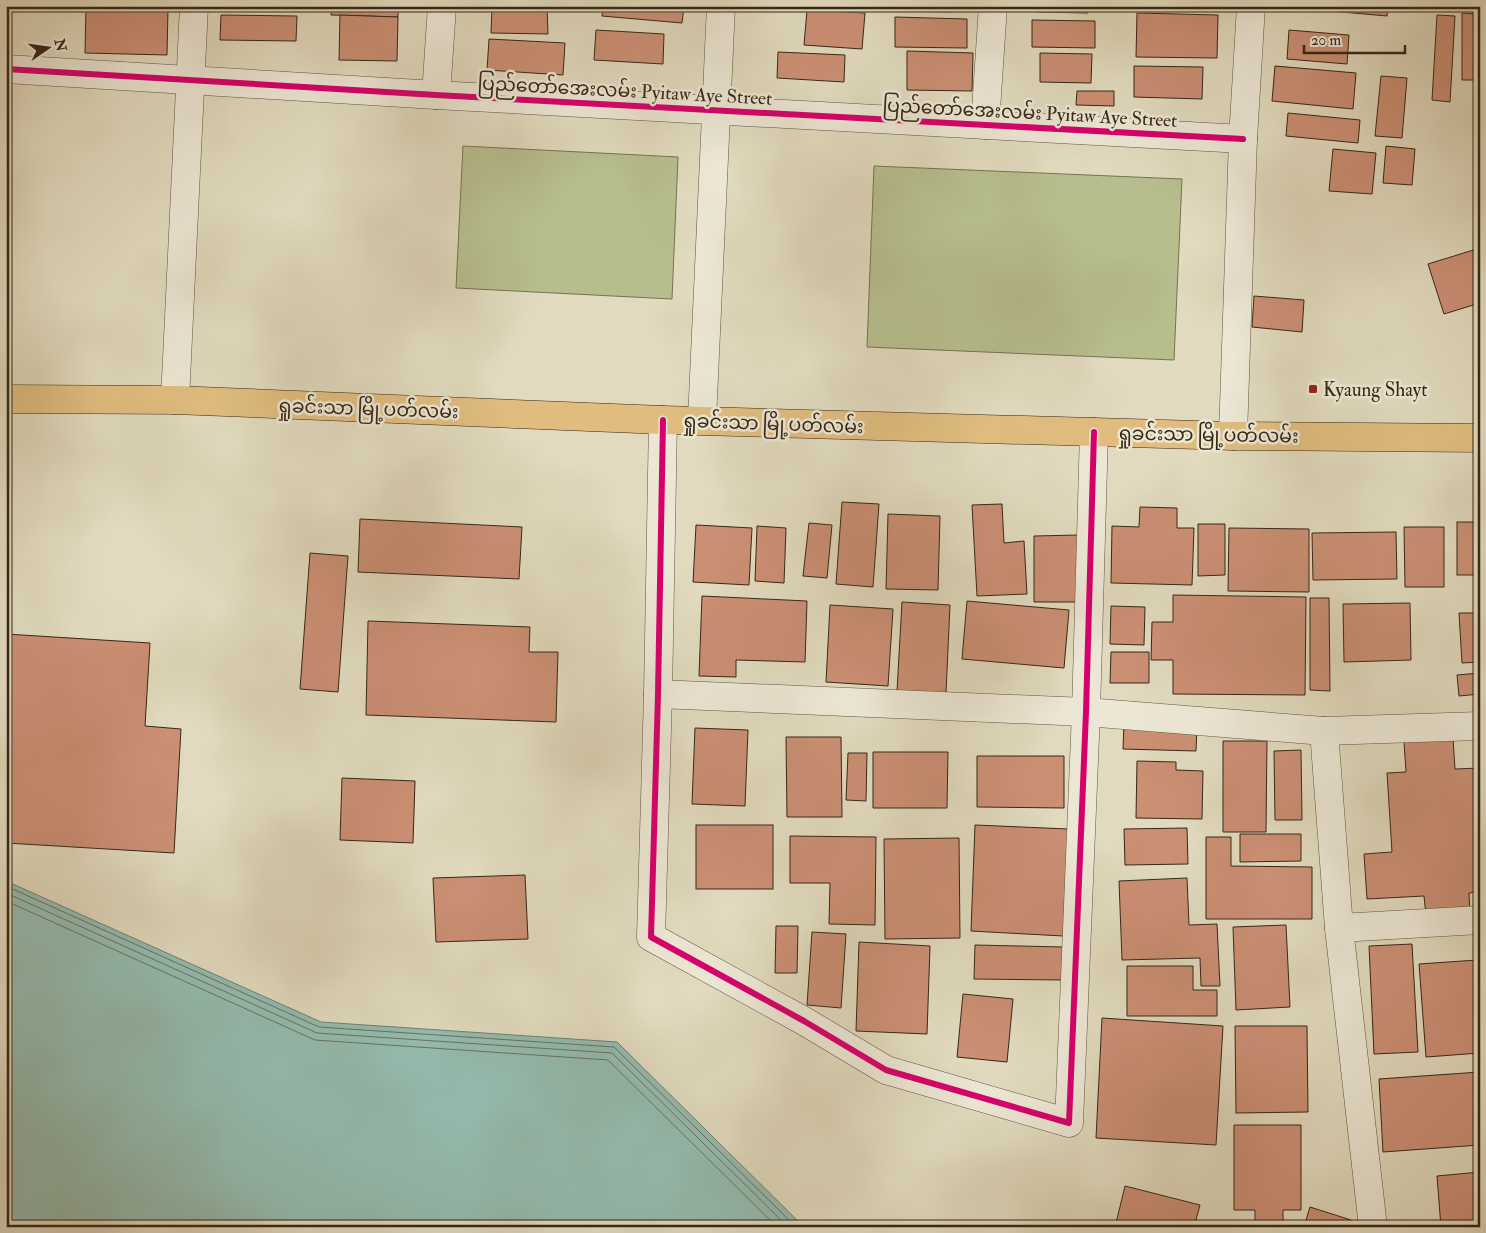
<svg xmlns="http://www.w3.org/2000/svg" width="1486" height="1233" viewBox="0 0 1486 1233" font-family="'IM FELL Double Pica','Noto Sans Myanmar',serif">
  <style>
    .green { fill: #b7be8e; stroke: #767252 }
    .water { fill: #94bbae; stroke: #6e8071 }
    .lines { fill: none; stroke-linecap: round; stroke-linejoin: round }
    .shore { stroke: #657162; stroke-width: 1 }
    .building { fill: #cb8f74; stroke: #362716 }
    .street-casing { stroke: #615440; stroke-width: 29 }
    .primary-casing { stroke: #362716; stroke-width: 29 }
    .street { stroke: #ece7d5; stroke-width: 28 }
    .primary { stroke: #e0bd7f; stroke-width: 28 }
    .cycleway-casing { stroke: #ece7d5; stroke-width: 9 }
    .cycleway { stroke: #d6006c; stroke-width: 6 }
    .poi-dot { fill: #8f2418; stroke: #ece7d5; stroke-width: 2 }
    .labels { text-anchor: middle; stroke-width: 5; stroke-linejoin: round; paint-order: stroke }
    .street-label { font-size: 19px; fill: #362716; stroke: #ece7d5 }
    .poi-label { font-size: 19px; fill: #362716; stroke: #ece7d5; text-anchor: start }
  </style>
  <rect width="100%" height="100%" fill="#e1dabe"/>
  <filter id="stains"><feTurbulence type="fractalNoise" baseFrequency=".004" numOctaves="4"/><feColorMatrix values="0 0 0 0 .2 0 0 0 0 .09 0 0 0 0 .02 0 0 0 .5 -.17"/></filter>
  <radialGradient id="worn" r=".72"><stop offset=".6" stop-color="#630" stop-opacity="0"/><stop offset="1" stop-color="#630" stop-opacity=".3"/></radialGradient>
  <g class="green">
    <path d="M463 146 678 157 672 299 456 288Z"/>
    <path d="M874 166 1182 179 1174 360 867 347Z"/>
  </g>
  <path class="water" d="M6 881 321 1022 617 1042 804 1227H6Z"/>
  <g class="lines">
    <g class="shore">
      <path d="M6 886 319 1027 614 1047 796 1227"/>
      <path d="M6 893 317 1033 612 1053 788 1227"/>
      <path d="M6 901 315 1040 608 1060 777 1227"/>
    </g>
  </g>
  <g class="building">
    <path d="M231 6H298V7Z"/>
    <path d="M332 6H398V17L331 15Z"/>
    <path d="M492 6H547L548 34 491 33Z"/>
    <path d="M603 6H684L682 23 602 16Z"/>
    <path d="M826 6H870L869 9Z"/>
    <path d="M900 6H951V12L900 11Z"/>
    <path d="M1037 6H1088V13L1037 12Z"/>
    <path d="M1150 6H1218V8Z"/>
    <path d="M1308 6H1388L1387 16 1308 9Z"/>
    <path d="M86 7 168 9 167 55 85 53Z"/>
    <path d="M807 10 865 13 862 49 804 45Z"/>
    <path d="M1137 13 1218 15 1217 58 1136 57Z"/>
    <path d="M1462 13 1477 14 1478 80H1462Z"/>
    <path d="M221 15 297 16 296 41 220 40Z"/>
    <path d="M340 15 398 17 397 61 339 60Z"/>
    <path d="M1437 15 1455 16 1450 102 1432 100Z"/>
    <path d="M895 17 967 19V48L895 47Z"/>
    <path d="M1032 20 1095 21V48L1032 47Z"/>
    <path d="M596 30 664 34 663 64 594 60Z"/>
    <path d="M1289 30 1349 35 1347 64 1287 59Z"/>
    <path d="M489 39 565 43 563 75 487 70Z"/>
    <path d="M907 51 973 53 972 91 907 90Z"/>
    <path d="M778 52 845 55 844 82 777 78Z"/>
    <path d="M1040 53 1092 54 1091 83 1040 82Z"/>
    <path d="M1134 66 1203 67 1202 99 1134 97Z"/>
    <path d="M1275 66 1356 73 1353 109 1272 101Z"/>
    <path d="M1381 76 1407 78 1402 138 1375 136Z"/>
    <path d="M1077 91H1114V106L1076 105Z"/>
    <path d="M1288 113 1360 120 1358 143 1286 136Z"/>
    <path d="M1386 146 1415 149 1412 185 1383 183Z"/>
    <path d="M1333 149 1376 153 1372 194 1329 191Z"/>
    <path d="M1480 248V303L1444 314 1428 264Z"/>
    <path d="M1254 296 1304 300 1302 332 1252 327Z"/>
    <path d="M842 502 879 504 873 587 836 584Z"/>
    <path d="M1002 504 1004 543 1024 541 1027 594 977 596 972 505Z"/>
    <path d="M1140 507 1177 508V528H1194L1192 585 1111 583 1112 526 1139 527Z"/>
    <path d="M888 514 940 516 938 590 886 589Z"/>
    <path d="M360 519 522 527 519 579 358 572Z"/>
    <rect x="1457" y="522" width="23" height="53"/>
    <path d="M809 523 832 525 827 578 803 576Z"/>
    <path d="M1198 524H1225V575L1198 576Z"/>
    <path d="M696 525 752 528 749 585 693 582Z"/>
    <path d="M757 526 786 528 784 583 755 581Z"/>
    <path d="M1404 527H1444V587H1405Z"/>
    <path d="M1229 528 1309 529V592L1228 591Z"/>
    <path d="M1396 532 1397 579 1313 580 1312 533Z"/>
    <path d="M1079 535 1080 602H1034V536Z"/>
    <path d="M310 553 348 556 338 692 300 689Z"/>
    <path d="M1173 595 1306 597 1305 695 1173 694V660H1151L1152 622H1173Z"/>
    <path d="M702 596 807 601 805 662 736 660V677L699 676Z"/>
    <path d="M1310 598H1329L1330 691 1310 690Z"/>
    <path d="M967 601 1069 610 1064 668 962 659Z"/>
    <path d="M902 602 950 605 946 693 897 691Z"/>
    <path d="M1410 603 1411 660 1344 662 1343 604Z"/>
    <path d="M830 605 893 609 888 686 826 682Z"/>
    <path d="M1111 606 1145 607 1144 645 1110 644Z"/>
    <path d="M1459 613H1480V662L1462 663Z"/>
    <path d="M368 621 530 627 529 652H558L556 722 366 715Z"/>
    <path d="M6 634 150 643 145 726 181 729 174 853 6 843Z"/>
    <path d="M1111 652H1149V683H1110Z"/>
    <path d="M1480 673V694L1459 696 1457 675Z"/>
    <path d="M1124 723 1197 725 1196 751 1123 749Z"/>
    <path d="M695 728 748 730 745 806 692 804Z"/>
    <path d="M786 737H841L842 817H787Z"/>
    <path d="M1453 738 1455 769 1480 768V892L1469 893 1470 914 1426 916 1424 896 1367 899 1364 854 1392 852 1387 773 1406 772 1404 742Z"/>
    <path d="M1223 741H1267L1266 832H1223Z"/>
    <path d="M1301 750 1302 820H1275L1274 751Z"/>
    <path d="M873 752H948L947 808H873Z"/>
    <path d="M848 753H867L866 801 846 800Z"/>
    <path d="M977 756H1064V808L977 807Z"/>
    <path d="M1137 761 1176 762V770L1203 771 1202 819 1136 818Z"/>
    <path d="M342 778 415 781 413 843 340 840Z"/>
    <rect x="696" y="825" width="77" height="64"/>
    <path d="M975 825 1068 829 1063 936 971 931Z"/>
    <path d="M1187 828 1188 864 1125 865 1124 829Z"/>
    <path d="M1240 834H1301V861L1240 862Z"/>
    <path d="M790 836 876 837 875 925 829 924 830 883H790Z"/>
    <path d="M1206 837H1231V866L1312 867V919H1206Z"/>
    <path d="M959 838 960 938 885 939 884 839Z"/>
    <path d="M525 875 528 939 436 942 433 878Z"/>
    <path d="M1187 878 1189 925 1217 924 1220 986H1201L1200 958 1122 960 1119 881Z"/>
    <path d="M1286 925 1290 1007 1236 1010 1233 927Z"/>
    <path d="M776 926H798L797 973H775Z"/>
    <path d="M812 932 846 934 841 1008 807 1005Z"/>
    <path d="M859 942 930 946 927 1034 856 1031Z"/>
    <path d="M1412 944 1418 1052 1374 1054 1369 946Z"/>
    <path d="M975 945 1064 947 1063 980 974 979Z"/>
    <path d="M1477 960 1480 995V1053L1426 1057 1419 964Z"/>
    <path d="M1127 966H1193V990H1217V1016H1127Z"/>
    <path d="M963 994 1013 999 1007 1062 957 1057Z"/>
    <path d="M1102 1018 1223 1026 1216 1145 1096 1138Z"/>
    <path d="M1235 1026H1307L1308 1112 1236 1113Z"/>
    <path d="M1480 1072V1145L1383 1152 1379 1079Z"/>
    <path d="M1234 1125H1301V1210H1283V1223H1255V1210H1234Z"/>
    <path d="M1480 1172V1227H1441L1437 1176Z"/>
    <path d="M1125 1186 1200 1205 1194 1227H1115Z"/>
    <path d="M1310 1207 1351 1220 1349 1227H1304Z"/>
  </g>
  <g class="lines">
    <g class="street-casing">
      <g id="street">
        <path d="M6 69 436 95 1243 139"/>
        <path d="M436 95 442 6"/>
        <path d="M985 125 993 6"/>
        <path d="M175 400 194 6"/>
        <path d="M663 420 658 694 651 937 804 1021 886 1070 1069 1123 1086 712 1094 432"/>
        <path d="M702 420 721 6"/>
        <path d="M1233 436 1243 139 1251 6"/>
        <path d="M658 694 1086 712 1324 731 1339 928 1373 1227"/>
        <path d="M1324 731 1480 726"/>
        <path d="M1339 928 1480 920"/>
      </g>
    </g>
    <g class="primary-casing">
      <path id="primary" d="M6 399 175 400 663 420 1094 432 1233 436 1480 438"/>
    </g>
    <use href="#street" class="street"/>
    <use href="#primary" class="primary"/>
    <g class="cycleway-casing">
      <g id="cycleway">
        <path d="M6 69 436 95 1243 139"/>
        <path d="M663 420 658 694 651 937 804 1021 886 1070 1069 1123 1086 712 1094 432"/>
      </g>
    </g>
    <use href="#cycleway" class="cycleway"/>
  </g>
  <rect class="poi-dot" x="1308" y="384" width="10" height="10" rx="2.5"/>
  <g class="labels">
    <g class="street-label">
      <text transform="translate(625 90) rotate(3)" y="7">ပြည်တော်အေးလမ်း Pyitaw Aye Street</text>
      <text transform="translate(1030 112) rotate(3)" y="7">ပြည်တော်အေးလမ်း Pyitaw Aye Street</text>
      <text transform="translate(368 408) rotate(2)" y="7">ရှုခင်းသာ မြို့ပတ်လမ်း</text>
      <text transform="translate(773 423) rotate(2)" y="7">ရှုခင်းသာ မြို့ပတ်လမ်း</text>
      <text transform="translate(1208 434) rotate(1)" y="7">ရှုခင်းသာ မြို့ပတ်လမ်း</text>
    </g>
    <g class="poi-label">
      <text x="1323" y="396">Kyaung Shayt</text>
    </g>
  </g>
  <rect width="1486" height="1233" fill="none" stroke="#e1dabe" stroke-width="25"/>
  <rect x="8" y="8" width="1471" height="1218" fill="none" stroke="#362716" stroke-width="2.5"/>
  <rect x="12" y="12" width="1461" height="1208" fill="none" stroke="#362716"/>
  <g transform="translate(48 48) rotate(77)" stroke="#ece7d5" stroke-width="4" paint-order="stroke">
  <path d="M0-4L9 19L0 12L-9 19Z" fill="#362716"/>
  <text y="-8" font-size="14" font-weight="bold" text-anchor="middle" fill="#362716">N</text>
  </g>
  <path d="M1304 45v8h101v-8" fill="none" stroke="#362716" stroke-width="2.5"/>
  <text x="1311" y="45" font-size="15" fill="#362716" stroke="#ece7d5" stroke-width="4" paint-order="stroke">20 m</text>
  <rect width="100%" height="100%" filter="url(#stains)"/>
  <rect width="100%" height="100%" fill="url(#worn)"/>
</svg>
